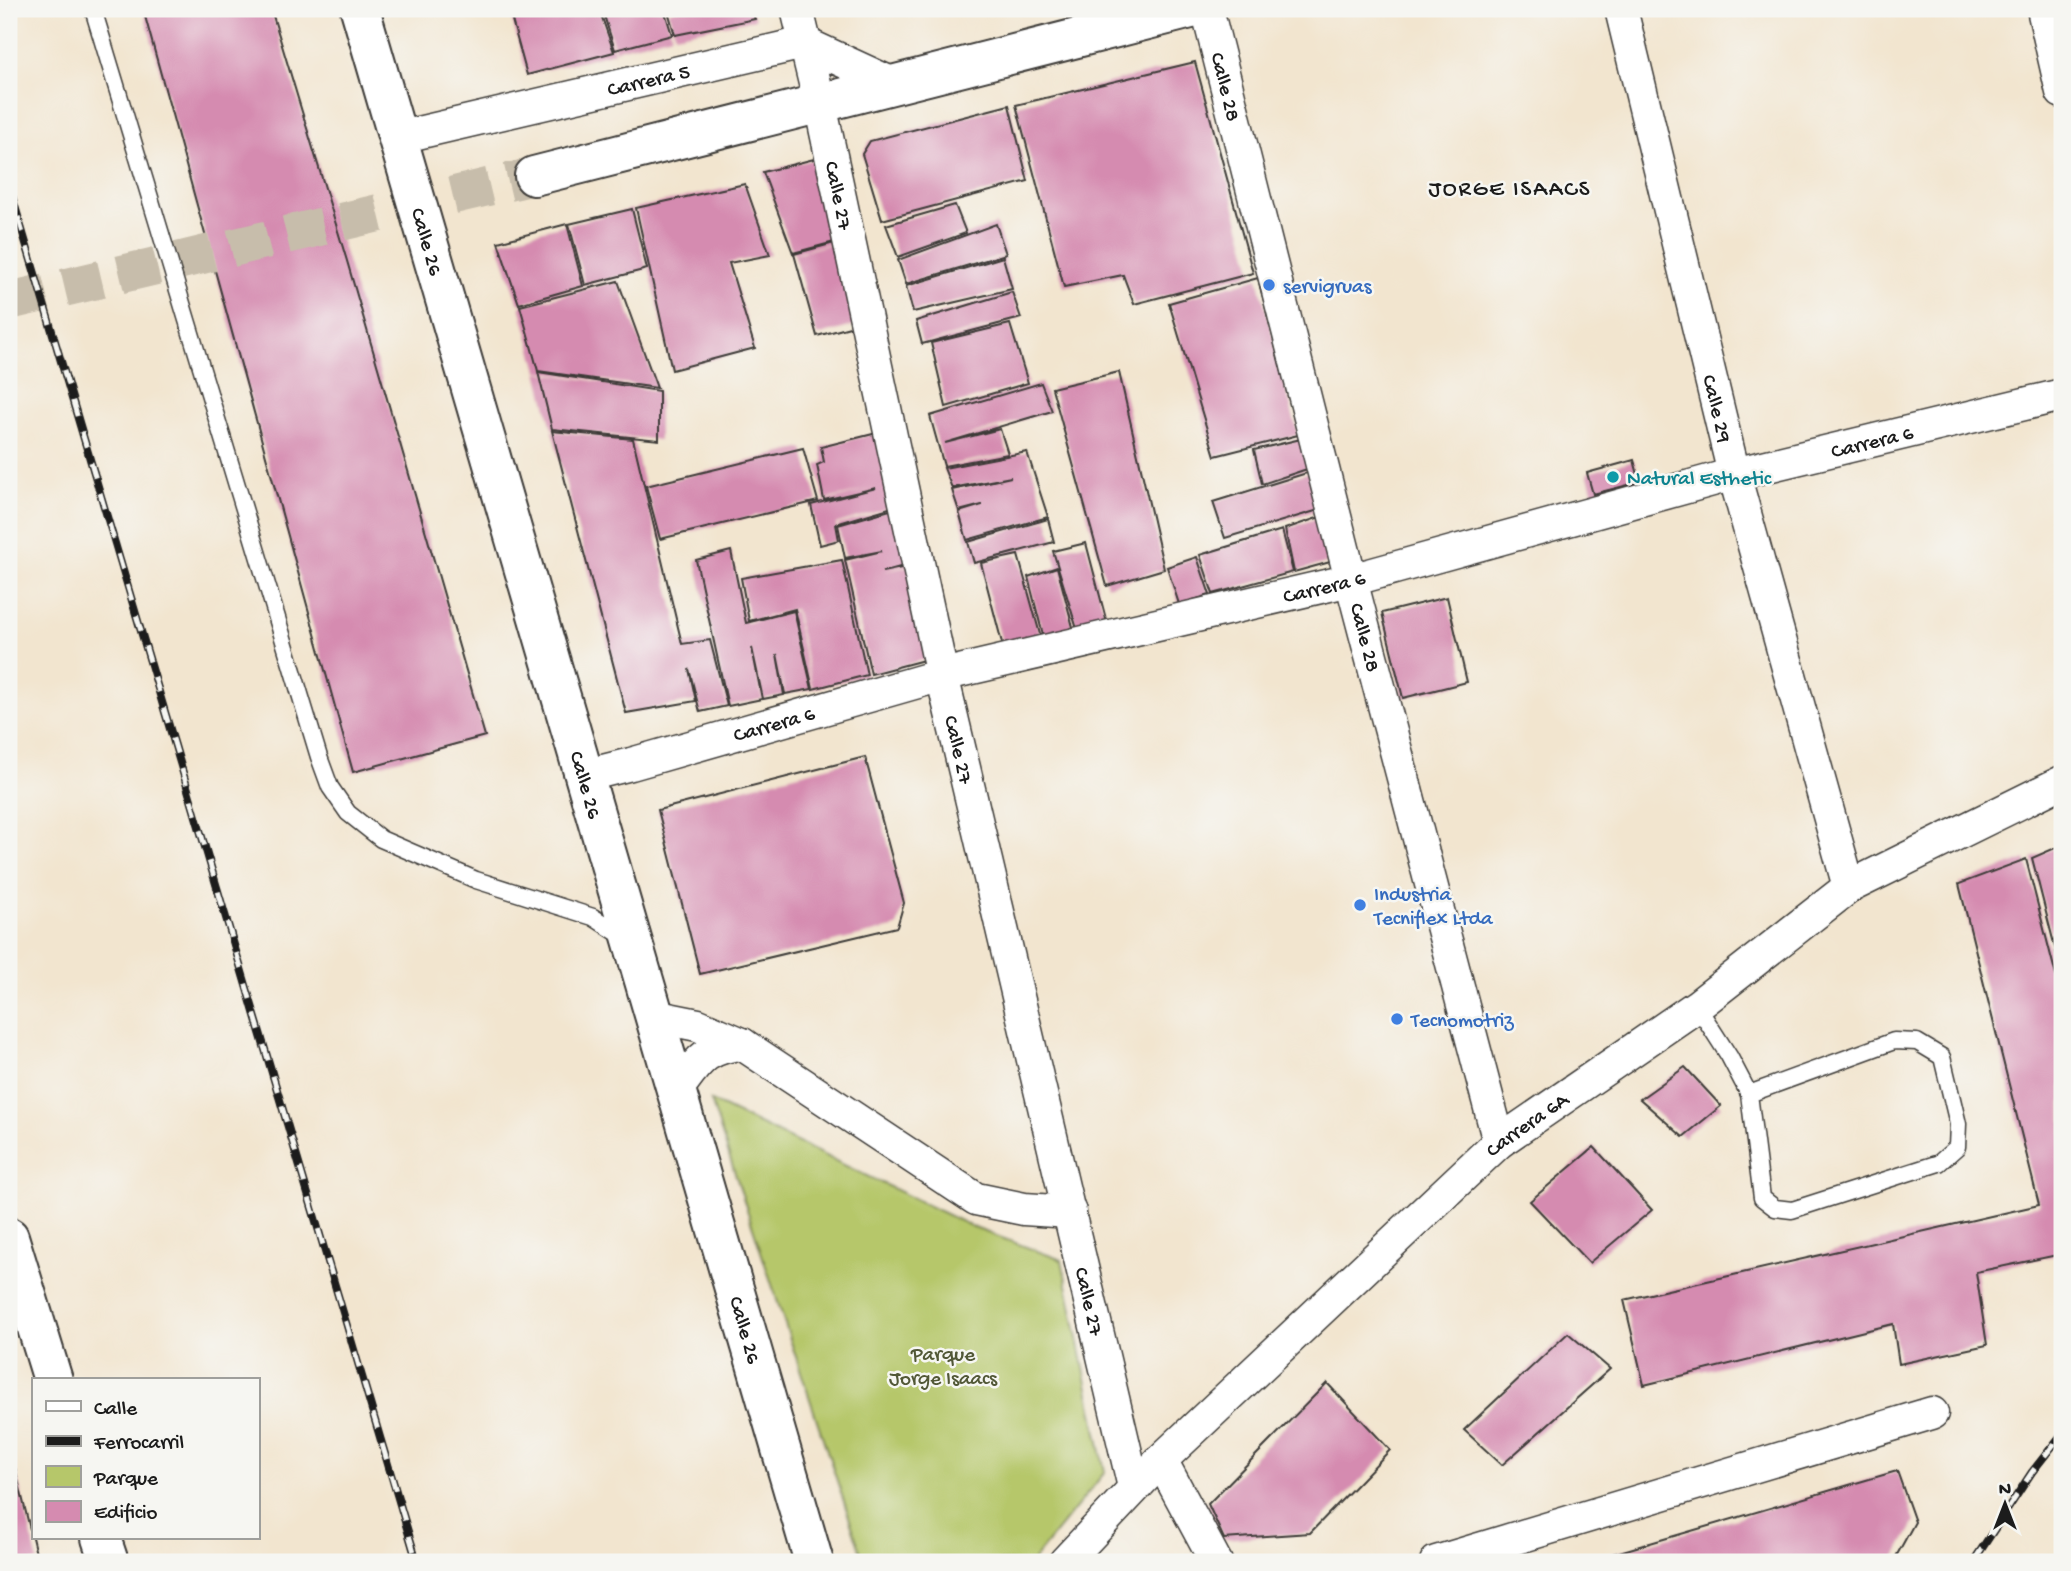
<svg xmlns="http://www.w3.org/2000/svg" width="2071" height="1571" viewBox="0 0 2071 1571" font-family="'Gochi Hand',sans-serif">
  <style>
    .green { fill: #b6c76a; stroke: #697243; stroke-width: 2 }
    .building { fill: #d58bb0 }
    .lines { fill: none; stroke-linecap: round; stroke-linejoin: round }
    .secondary-tunnel { stroke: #c7bdab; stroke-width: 38; stroke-dasharray: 38 19; stroke-linecap: butt }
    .service-casing { stroke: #3c3a37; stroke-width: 19 }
    .minor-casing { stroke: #3c3a37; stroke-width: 35 }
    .secondary-casing { stroke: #3c3a37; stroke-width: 42 }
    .primary-casing { stroke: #3c3a37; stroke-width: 42 }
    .service { stroke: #fff; stroke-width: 16 }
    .minor { stroke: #fff; stroke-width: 32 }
    .secondary { stroke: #fff; stroke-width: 38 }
    .primary { stroke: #fff; stroke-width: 38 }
    .rail-casing { stroke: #1c1c1c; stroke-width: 8 }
    .rail { stroke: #f6f6f2; stroke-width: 5; stroke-dasharray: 16; stroke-linecap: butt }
    .shop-dot { fill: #3f7fe0; stroke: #f6f6f2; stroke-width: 2.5 }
    .culture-dot { fill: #0f9aa8; stroke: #f6f6f2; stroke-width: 2.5 }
    .labels { text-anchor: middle; stroke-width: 5; stroke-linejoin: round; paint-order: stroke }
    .street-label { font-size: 21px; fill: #1c1c1c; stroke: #f6f6f2 }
    .shop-label { font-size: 21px; fill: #366cbe; stroke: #f6f6f2; text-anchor: start }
    .culture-label { font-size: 21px; fill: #0d838f; stroke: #f6f6f2; text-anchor: start }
    .park-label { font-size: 21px; fill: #525837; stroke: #f6f6f2 }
    .neighbourhood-label { font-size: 23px; letter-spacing: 2px; fill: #1c1c1c; stroke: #f6f6f2 }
  </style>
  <rect width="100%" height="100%" fill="#f6f6f2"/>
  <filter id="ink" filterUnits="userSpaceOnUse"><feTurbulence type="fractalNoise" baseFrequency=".0143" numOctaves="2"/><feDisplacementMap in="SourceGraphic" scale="14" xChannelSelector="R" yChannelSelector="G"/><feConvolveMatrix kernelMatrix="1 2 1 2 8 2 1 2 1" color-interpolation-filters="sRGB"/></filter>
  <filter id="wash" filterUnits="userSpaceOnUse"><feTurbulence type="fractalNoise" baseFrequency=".00686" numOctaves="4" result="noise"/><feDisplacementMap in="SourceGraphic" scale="28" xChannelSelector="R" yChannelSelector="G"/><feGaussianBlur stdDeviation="1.57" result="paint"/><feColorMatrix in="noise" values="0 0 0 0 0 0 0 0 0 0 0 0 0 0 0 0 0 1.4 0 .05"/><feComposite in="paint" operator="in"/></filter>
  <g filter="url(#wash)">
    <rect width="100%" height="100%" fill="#f2e5cf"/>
    <path class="green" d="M711 1101 977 1229 1062 1260 1105 1472 1032 1562H864Z"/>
    <g id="blocks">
      <g class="building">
        <path d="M143 9H271L347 261 485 736 353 772Z"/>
        <path d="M509 9H599L614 52 527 75Z"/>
        <path d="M602 9H664L672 35 615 50Z"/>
        <path d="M677 9H751L755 19 675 35 668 11Z"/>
        <path d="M1195 62 1253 273 1134 304 1123 275 1064 287 1016 105Z"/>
        <path d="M1009 105 1028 181 882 220 862 154 870 141Z"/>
        <path d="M818 158 838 241 793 253 763 172Z"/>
        <path d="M745 184 770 255 729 263 755 348 672 370 636 208Z"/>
        <path d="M955 205 966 233 898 257 886 225Z"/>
        <path d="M632 209 647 269 585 285 569 224Z"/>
        <path d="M567 224 583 286 519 304 498 242Z"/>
        <path d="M996 224 1006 254 906 284 898 260Z"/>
        <path d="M838 242 857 325 817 336 794 254Z"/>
        <path d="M1003 257 1012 289 913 312 906 286Z"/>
        <path d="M1258 278 1298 435 1215 456 1169 303Z"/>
        <path d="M618 281 657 388 538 371 520 306Z"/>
        <path d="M1012 292 1021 318 922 344 916 321Z"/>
        <path d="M1010 324 1028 383 946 407 931 343Z"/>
        <path d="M538 372 659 391V440L552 429Z"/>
        <path d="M1119 372 1164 569 1107 586 1052 388Z"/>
        <path d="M1041 383 1052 411 945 443 1000 429 1008 454 944 466 930 416Z"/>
        <path d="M552 431 633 439 682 644 710 640 727 706 700 712 689 669 696 701 626 713Z"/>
        <path d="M877 433 896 506 836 524 839 540 820 545 811 505 876 488 824 500 817 465 824 462 821 447Z"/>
        <path d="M1301 439 1310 468 1262 484 1254 450Z"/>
        <path d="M803 448 818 501 660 539 646 486Z"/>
        <path d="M1027 452 1048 517 967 540 959 512 982 505 959 511 952 490 1011 477 952 488 944 468Z"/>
        <path d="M1634 460 1640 482 1593 494 1587 473Z"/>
        <path d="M1310 472 1322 509 1225 538 1213 502Z"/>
        <path d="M897 508 911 564 882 572 911 566 935 657 871 674 845 560 882 551 845 558 838 525Z"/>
        <path d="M1326 515 1341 559 1294 572 1285 529Z"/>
        <path d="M1048 519 1054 542 974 563 968 542Z"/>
        <path d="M1282 530 1293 572 1213 594 1200 555Z"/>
        <path d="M1086 543 1107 623 1077 629 1053 551Z"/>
        <path d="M731 551 746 623 794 611 812 689 785 694 777 654 784 695 763 699 752 648 762 699 728 706 696 560Z"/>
        <path d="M1018 555 1041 638 1011 647 1002 643 981 563Z"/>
        <path d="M1197 557 1210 595 1179 604 1167 567Z"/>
        <path d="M842 560 867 675 813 689 795 609 749 621 741 578Z"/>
        <path d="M1057 567 1074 631 1044 639 1028 577Z"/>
        <path d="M1447 597 1467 682 1403 698 1382 613Z"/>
        <path d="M865 757 904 903 897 927 700 974 658 810Z"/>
        <path d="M2062 845V970L2061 971 2032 858Z"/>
        <path d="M2026 859 2062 999V1254L1976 1272 1987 1345 1899 1364 1893 1324 1644 1385 1624 1300 2039 1205 1959 884Z"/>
        <path d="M1685 1067 1721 1106 1683 1137 1640 1099Z"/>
        <path d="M1594 1147 1652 1210 1589 1263 1530 1201Z"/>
        <path d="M1568 1333 1610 1369 1502 1465 1464 1430Z"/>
        <path d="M1327 1383 1390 1450 1310 1533 1224 1539 1208 1504Z"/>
        <path d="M9 1447H10L38 1562H9Z"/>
        <path d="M1897 1471 1915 1522 1893 1562H1585Z"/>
      </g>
    </g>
  </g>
  <g filter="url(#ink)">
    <use href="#blocks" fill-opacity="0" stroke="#3c3a37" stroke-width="2"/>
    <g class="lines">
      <path class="secondary-tunnel" d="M9 301 534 176"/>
      <g class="service-casing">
        <g id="service">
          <path d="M93 9 319 757 330 787 348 813 381 839 476 880 593 917 627 939"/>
          <path d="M1697 1006 1729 1056 1749 1094 1762 1198 1775 1208 1792 1210 1939 1163 1957 1147 1958 1124 1942 1057 1917 1042 1894 1041 1749 1094"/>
        </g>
      </g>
      <g class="minor-casing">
        <g id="minor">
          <path id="s1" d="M797 9 820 104 942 675 1134 1487"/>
          <path id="s2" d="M1207 9 1351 580 1499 1142"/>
          <path id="s3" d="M1621 9 1734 474 1849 887"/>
          <path d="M2043 9 2062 92"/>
          <path id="s4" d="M396 138 804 43 895 85"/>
          <path id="s5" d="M583 776 631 764 942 675 1351 580 1734 474 2062 395"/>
          <path d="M653 1016 698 1025 742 1044 976 1199 1024 1209 1070 1212"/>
          <path d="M675 1092C697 1064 703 1047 742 1044"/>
          <path d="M1161 1460 1216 1562"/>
          <path id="s6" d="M1065 1562 1161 1460 1499 1142 1697 1006 1849 887 2062 782"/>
          <path d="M1436 1562 1932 1413"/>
        </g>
      </g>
      <g class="secondary-casing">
        <path id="secondary" d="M534 176 1191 9"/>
      </g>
      <g class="primary-casing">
        <g id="primary">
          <path id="s7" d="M360 9 814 1562"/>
          <path d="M9 1237 53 1380"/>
          <path d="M101 1538 109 1562"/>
        </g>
      </g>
      <use href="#service" class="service"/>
      <use href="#minor" class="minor"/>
      <use href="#secondary" class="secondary"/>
      <use href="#primary" class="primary"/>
      <g class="rail-casing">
        <g id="rail">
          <path d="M9 186 417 1562"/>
          <path d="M1973 1562 2032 1472 2062 1434"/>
        </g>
      </g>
      <use href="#rail" class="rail"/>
    </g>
  </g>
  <g class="shop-dot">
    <circle cx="1269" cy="285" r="7"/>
    <circle cx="1360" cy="905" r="7"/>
    <circle cx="1397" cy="1019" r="7"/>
  </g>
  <circle class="culture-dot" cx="1613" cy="477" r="7"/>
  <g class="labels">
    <g class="street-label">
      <text dy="7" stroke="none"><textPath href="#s4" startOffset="259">Carrera 5</textPath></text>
      <text dy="7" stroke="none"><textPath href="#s2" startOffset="80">Calle 28</textPath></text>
      <text dy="7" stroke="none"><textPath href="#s1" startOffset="191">Calle 27</textPath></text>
      <text dy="7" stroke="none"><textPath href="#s7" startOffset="242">Calle 26</textPath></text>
      <text dy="7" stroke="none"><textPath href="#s3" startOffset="411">Calle 29</textPath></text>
      <text dy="7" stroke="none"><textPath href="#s5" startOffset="1332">Carrera 6</textPath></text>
      <text dy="7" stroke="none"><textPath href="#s5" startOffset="765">Carrera 6</textPath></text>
      <text dy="7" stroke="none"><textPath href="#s2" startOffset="648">Calle 28</textPath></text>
      <text dy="7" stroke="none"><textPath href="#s5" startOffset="198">Carrera 6</textPath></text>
      <text dy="7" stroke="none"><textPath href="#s1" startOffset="758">Calle 27</textPath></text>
      <text dy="7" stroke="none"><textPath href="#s7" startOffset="808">Calle 26</textPath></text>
      <text dy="7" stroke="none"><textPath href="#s6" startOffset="637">Carrera 6A</textPath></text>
      <text dy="7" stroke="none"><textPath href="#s1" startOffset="1325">Calle 27</textPath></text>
      <text dy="7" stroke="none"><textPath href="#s7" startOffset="1376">Calle 26</textPath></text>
    </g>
    <g class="shop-label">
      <text x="1283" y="292">servigruas</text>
      <text x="1374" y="900">Industria<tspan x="1374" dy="24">Tecniflex Ltda</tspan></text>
      <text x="1411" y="1026">Tecnomotriz</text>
    </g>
    <g class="culture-label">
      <text x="1627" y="484">Natural Esthetic</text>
    </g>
    <g class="park-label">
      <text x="943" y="1360">Parque<tspan x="943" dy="24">Jorge Isaacs</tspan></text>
    </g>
    <g class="neighbourhood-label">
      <text x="1510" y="195">JORGE ISAACS</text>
    </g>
  </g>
  <rect width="2071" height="1571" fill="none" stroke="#f6f6f2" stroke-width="35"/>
  <rect x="32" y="1378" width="228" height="161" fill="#f6f6f2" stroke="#9f9f9c" stroke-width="2"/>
  <rect x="46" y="1401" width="35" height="10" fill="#ffffff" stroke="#9f9f9c" stroke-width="2"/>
  <text x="94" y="1414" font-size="21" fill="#1c1c1c">Calle</text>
  <rect x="46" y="1436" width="35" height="10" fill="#1c1c1c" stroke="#9f9f9c" stroke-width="2"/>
  <text x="94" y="1448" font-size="21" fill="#1c1c1c">Ferrocarril</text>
  <rect x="46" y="1466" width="35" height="21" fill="#b6c76a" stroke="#9f9f9c" stroke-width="2"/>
  <text x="94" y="1484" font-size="21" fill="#1c1c1c">Parque</text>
  <rect x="46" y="1501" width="35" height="21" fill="#d58bb0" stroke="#9f9f9c" stroke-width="2"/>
  <text x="94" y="1518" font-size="21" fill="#1c1c1c">Edificio</text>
  <g transform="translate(2005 1504)" stroke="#f6f6f2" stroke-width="5" paint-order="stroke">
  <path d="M0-5L12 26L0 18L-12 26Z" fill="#1c1c1c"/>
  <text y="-10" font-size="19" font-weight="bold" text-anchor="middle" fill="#1c1c1c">N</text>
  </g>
</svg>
